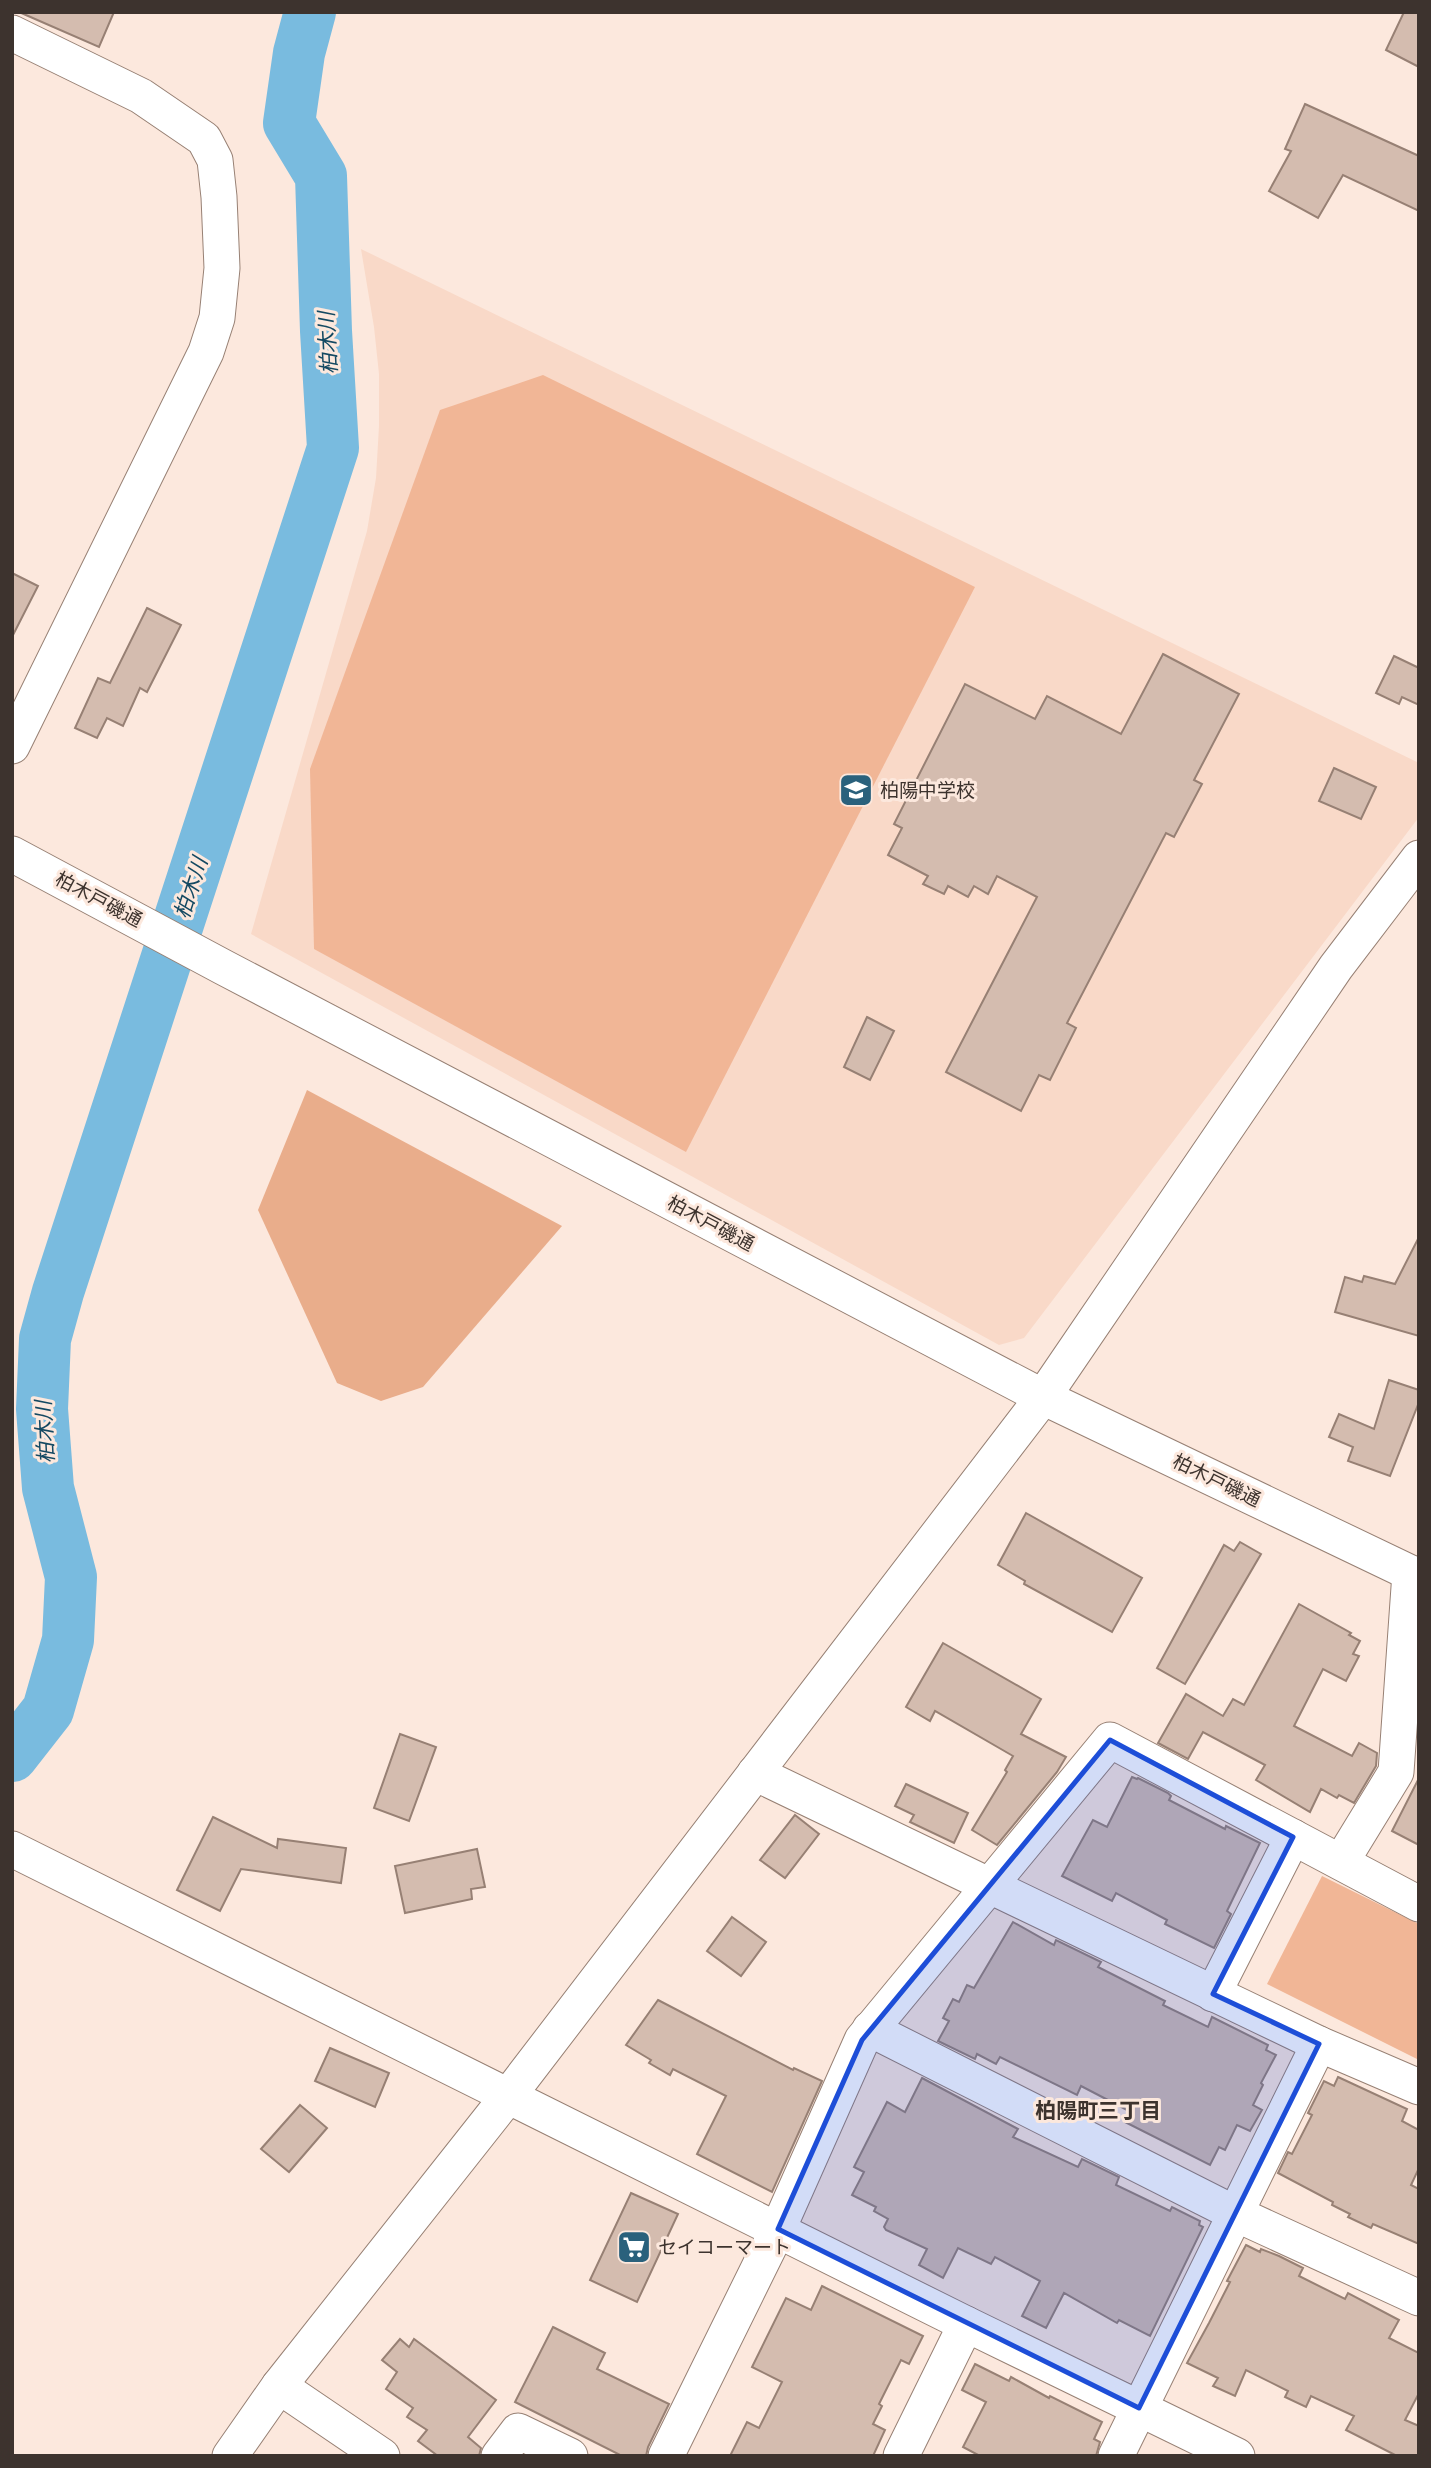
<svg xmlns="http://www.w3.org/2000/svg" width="1431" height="2468" viewBox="0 0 1431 2468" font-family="'Sofia Sans Condensed','Noto Sans JP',sans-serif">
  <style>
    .built { fill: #f9d9c8 }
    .green { fill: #f1b696 }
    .forest { fill: #e9ad8b }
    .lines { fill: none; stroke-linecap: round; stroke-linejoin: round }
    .river { stroke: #79bbdf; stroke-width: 52 }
    .building { fill: #d4bcaf; stroke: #978074; stroke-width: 2 }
    .minor-casing { stroke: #978074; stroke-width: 37 }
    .minor { stroke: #fff; stroke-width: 35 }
    .marked { fill: #1d4ed8; fill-opacity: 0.2; stroke: #1d4ed8; stroke-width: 5; stroke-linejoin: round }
    .labels { text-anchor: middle; stroke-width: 6; stroke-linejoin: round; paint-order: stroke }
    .poi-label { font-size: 19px; fill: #3d332e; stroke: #fce8dd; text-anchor: start }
    .street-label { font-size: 19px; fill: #3d332e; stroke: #fce8dd }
    .water-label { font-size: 21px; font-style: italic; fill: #144962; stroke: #fce8dd }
    .neighbourhood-label { font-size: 21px; font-weight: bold; fill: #3d332e; stroke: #fce8dd }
  </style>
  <rect width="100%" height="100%" fill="#fce8dd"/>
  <path class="built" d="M361 249 1419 763V817L1024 1338 999 1345 251 934 367 531 376 478 379 426V374L374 327Z"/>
  <g class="green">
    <path d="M543 375 975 587 686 1152 314 949 310 769 440 410Z"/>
    <path d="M1322 1876 1419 1924V2060L1267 1984Z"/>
  </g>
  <path class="forest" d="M307 1090 562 1226 423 1387 381 1401 337 1383 258 1210Z"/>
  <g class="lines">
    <path class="river" d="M12 1756 48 1710 68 1640 71 1577 48 1488 42 1409 45 1339 58 1292 333 448 326 331 321 176 289 123 299 53 310 12"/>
  </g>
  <g class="building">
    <path d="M19 12H114L99 47Z"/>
    <path d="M1404 12H1419V67L1386 50Z"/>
    <path d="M1305 104 1419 156V211L1343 175 1318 218 1269 191 1291 151 1285 149Z"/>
    <path d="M12 573 38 586 12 637Z"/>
    <path d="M147 608 181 625 147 692 140 688 123 726 107 718 97 738 75 728 98 678 110 683Z"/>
    <path d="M1163 654 1239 694 1194 780 1202 784 1174 837 1166 833 1067 1023 1076 1028 1050 1080 1039 1075 1021 1111 946 1072 1037 897 997 876 988 894 974 886 968 897 948 886 944 894 923 884 928 876 888 855 902 828 894 824 965 684 1035 719 1047 696 1121 734Z"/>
    <path d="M1394 656 1419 668V705L1402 697 1399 704 1376 693Z"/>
    <path d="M1334 768 1376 787 1361 819 1319 801Z"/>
    <path d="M867 1017 894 1031 870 1080 844 1067Z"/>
    <path d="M1419 1237V1336L1335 1312 1345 1277 1362 1282 1364 1276 1395 1284Z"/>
    <path d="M1389 1380 1419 1390V1402L1390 1476 1348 1461 1353 1447 1329 1437 1339 1414 1374 1429Z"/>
    <path d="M1026 1513 1142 1578 1112 1632 1024 1584 1025 1581 998 1565Z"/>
    <path d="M1240 1542 1261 1554 1185 1684 1157 1668 1224 1545 1234 1551Z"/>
    <path d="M1299 1604 1351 1633 1349 1635 1360 1641 1353 1654 1359 1656 1346 1681 1323 1669 1294 1726 1352 1756 1359 1743 1377 1753 1376 1766 1354 1803 1339 1795 1337 1798 1321 1789 1310 1812 1256 1780 1265 1765 1203 1732 1188 1759 1158 1743 1186 1694 1223 1716 1233 1699 1244 1705Z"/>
    <path d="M943 1643 1041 1699 1021 1734 1066 1757 1057 1772 997 1845 972 1830 1007 1772 1005 1770 1013 1756 935 1711 930 1721 906 1707Z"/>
    <path d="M400 1734 436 1747 409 1821 374 1808Z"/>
    <path d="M1132 1777 1137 1779 1138 1778 1168 1793 1171 1796 1169 1800 1225 1829 1226 1826 1260 1843 1227 1911 1231 1914 1214 1948 1165 1924 1167 1920 1116 1893 1112 1901 1062 1876 1093 1820 1107 1827Z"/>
    <path d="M1419 1778V1845L1392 1831Z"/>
    <path d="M906 1784 968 1813 954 1843 910 1822 914 1815 895 1806Z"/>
    <path d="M795 1815 819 1834 785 1878 760 1860Z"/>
    <path d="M213 1817 277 1848 278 1839 346 1848 341 1883 241 1869 220 1911 177 1890Z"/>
    <path d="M477 1849 485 1887 471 1889 472 1899 405 1913 395 1866Z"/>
    <path d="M732 1917 766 1942 741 1976 707 1951Z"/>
    <path d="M1013 1922 1054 1945 1056 1940 1101 1962 1098 1967 1165 2001 1163 2005 1208 2027 1212 2017 1268 2045 1266 2050 1276 2055 1261 2083 1263 2085 1253 2105 1262 2110 1250 2131 1237 2125 1225 2150 1219 2147 1210 2165 1125 2122 1131 2112 1081 2086 1077 2095 1000 2057 996 2064 977 2054 975 2059 938 2041 949 2021 943 2018 953 1999 959 2002 967 1985 974 1988Z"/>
    <path d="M658 2000 793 2070 794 2068 822 2081 772 2192 697 2154 726 2096 673 2069 670 2075 649 2063 651 2060 626 2045Z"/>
    <path d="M330 2048 389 2073 375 2107 315 2081Z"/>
    <path d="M1338 2077 1407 2109 1402 2121 1419 2130V2168L1411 2185 1419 2189V2244L1373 2224 1371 2228 1348 2217 1350 2214 1332 2205 1333 2202 1278 2173 1288 2152 1292 2154 1312 2115 1308 2113 1324 2081 1334 2086Z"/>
    <path d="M922 2078 1018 2129 1013 2137 1078 2167 1082 2159 1119 2177 1116 2185 1170 2211 1172 2207 1200 2221 1199 2225 1203 2227 1150 2336 1119 2320 1117 2323 1064 2293 1046 2328 1022 2316 1040 2281 995 2257 991 2264 958 2248 943 2278 919 2265 927 2249 886 2230 884 2227 888 2219 874 2211 876 2207 852 2195 864 2172 854 2167 887 2102 905 2112Z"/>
    <path d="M300 2105 327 2128 289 2172 261 2149Z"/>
    <path d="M631 2193 678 2214 637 2302 590 2280Z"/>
    <path d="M1246 2245 1260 2252 1261 2249 1279 2256 1303 2268 1299 2276 1345 2299 1348 2293 1399 2320 1389 2338 1419 2353V2393L1405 2420 1419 2426V2456H1397L1346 2430 1354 2416 1311 2396 1306 2407 1285 2397 1288 2391 1246 2370 1235 2396 1213 2386 1218 2378 1187 2363 1209 2323 1230 2282 1227 2281Z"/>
    <path d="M822 2286 923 2336 909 2364 901 2360 879 2404 882 2406 873 2424 885 2430 873 2456H730L747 2422 759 2428 782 2382 752 2367 786 2298 811 2310Z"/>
    <path d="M553 2327 605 2353 597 2369 669 2404 648 2447 646 2456H622L515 2402Z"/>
    <path d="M400 2339 409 2347 414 2339 496 2400 468 2437 481 2448 479 2456H438L418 2441 427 2430 407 2417 413 2408 386 2389 397 2372 382 2360Z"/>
    <path d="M975 2364 1009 2381 1011 2377 1049 2398 1050 2396 1102 2422 1094 2439 1100 2442 1096 2456H980L963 2447 986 2402 962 2390Z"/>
  </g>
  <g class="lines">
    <g class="minor-casing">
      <g id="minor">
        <path d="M12 33 141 96 204 139 215 160 219 197 222 268 217 318 206 352 12 746"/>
        <path d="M12 854 223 967 1043 1397 1419 1577"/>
        <path d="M755 1773 1319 2044 1419 2087"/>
        <path d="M12 1849 966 2324 1237 2456"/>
        <path d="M1341 1862 1396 1772 1410 1573"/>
        <path d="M1213 1994 1293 1837"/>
        <path d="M870 2029 1234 2213 1419 2298"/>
        <path d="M279 2386 382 2456"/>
        <path d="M230 2456 279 2386 509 2095 1043 1397 1336 967 1419 858"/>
        <path d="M499 2456 518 2431 570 2456"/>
        <path d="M666 2456 778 2229 862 2040 1110 1740 1419 1904"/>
        <path d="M901 2456 966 2324"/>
        <path d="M1116 2456 1319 2044"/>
      </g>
    </g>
    <use href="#minor" class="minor"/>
  </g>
  <path class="marked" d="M1110 1740 1293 1837 1213 1994 1319 2044 1139 2408 778 2229 862 2040Z"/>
  <defs>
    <g id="school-square" transform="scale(1.75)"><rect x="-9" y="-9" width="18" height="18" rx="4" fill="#2a617c" stroke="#fce8dd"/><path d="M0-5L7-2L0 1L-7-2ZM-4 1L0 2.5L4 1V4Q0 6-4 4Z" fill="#fff"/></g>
    <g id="supermarket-square" transform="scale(1.75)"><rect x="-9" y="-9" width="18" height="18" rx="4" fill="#2a617c" stroke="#fce8dd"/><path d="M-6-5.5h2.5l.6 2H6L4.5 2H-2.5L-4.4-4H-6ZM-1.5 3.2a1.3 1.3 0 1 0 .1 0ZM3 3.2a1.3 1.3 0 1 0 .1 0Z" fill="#fff"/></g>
  </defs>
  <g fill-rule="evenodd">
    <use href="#school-square" x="856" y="790"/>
    <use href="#supermarket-square" x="634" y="2247"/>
  </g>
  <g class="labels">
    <g class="poi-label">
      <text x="880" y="797">柏陽中学校</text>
      <text x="658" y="2254">セイコーマート</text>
    </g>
    <g class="street-label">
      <text transform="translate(99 899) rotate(28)" y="7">柏木戸磯通</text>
      <text transform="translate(711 1223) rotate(28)" y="7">柏木戸磯通</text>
      <text transform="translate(1217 1480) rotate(26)" y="7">柏木戸磯通</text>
    </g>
    <g class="water-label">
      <text transform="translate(328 343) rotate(-93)" y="7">柏木川</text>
      <text transform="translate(191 888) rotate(-72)" y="7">柏木川</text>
      <text transform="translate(45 1432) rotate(-93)" y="7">柏木川</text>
    </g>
    <g class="neighbourhood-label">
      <text x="1098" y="2118">柏陽町三丁目</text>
    </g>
  </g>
  <rect width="1431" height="2468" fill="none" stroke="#3d332e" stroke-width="28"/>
</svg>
